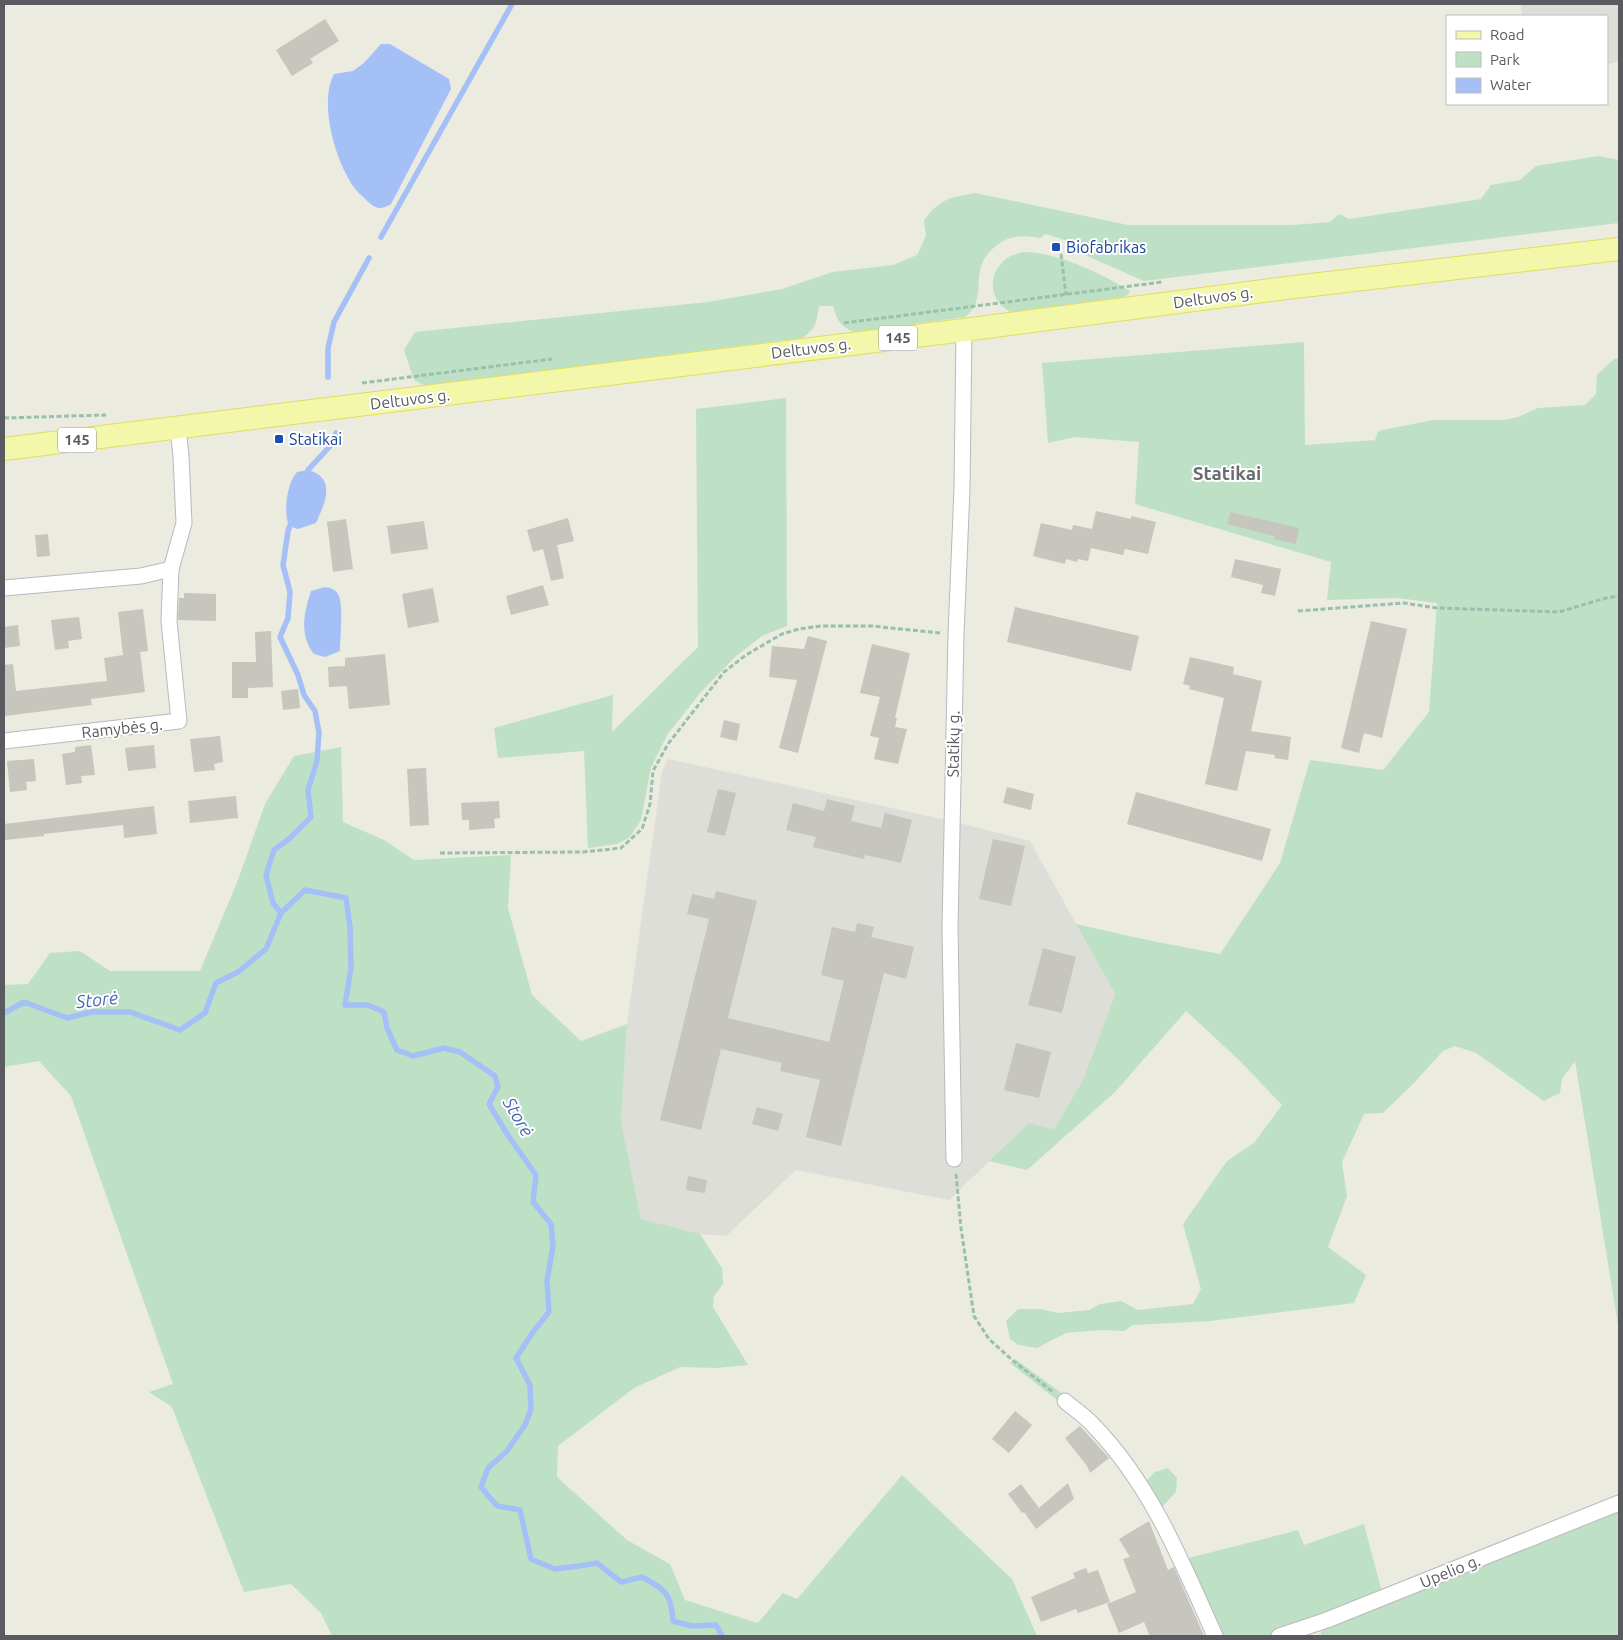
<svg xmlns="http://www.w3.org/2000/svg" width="1623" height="1640" viewBox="0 0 1623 1640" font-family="Ubuntu,sans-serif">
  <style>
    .industrial { fill: #deded8 }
    .green { fill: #bee1c6 }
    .water { fill: #a4c0f7 }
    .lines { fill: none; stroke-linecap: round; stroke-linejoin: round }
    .stream { stroke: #a4c0f7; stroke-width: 5.5 }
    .building { fill: #c6c5be }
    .minor-casing { stroke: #b8b9be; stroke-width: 17 }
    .primary-casing { stroke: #e4dc60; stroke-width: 24 }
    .path { stroke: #99c0ad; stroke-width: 3; stroke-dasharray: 5 2.5; stroke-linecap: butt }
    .minor { stroke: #fff; stroke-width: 15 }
    .primary { stroke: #f2f7a9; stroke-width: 22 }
    .transit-dot { fill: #1a4fb4; stroke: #fff; stroke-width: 2 }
    .labels { text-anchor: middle; stroke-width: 4; stroke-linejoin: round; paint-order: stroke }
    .shield { fill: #fff; stroke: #8b8c90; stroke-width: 1 }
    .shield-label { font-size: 15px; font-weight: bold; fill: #595b60 }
    .transit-label { font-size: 16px; fill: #164399; stroke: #fff; text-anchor: start }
    .street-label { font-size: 16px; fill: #595b60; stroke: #fff }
    .water-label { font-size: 18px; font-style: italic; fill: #4a67b7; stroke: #fff }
    .quarter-label { font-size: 19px; font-weight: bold; fill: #6a6c72; stroke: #fff }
  </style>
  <rect width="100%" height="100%" fill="#ebebe0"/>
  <g class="industrial">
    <path d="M1521 4H1619V62L1607 64V16H1522Z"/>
    <path d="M668 759 951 821 1030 841 1115 994 1083 1080 1054 1129 1029 1123 949 1200 796 1170 726 1236 700 1234 641 1220 621 1121 627 1024 662 771Z"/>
  </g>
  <g class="green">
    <path d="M1598 156 1619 160V223L1144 281 1071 249 1068 241 1046 234 1040 238C1022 235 1010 235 996 246 965 270 991 297 965 317L855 332C840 327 837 320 833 306H819C816 323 817 328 802 338L433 385H424L414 380 404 350 415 332 708 302 782 289 833 272 893 265 917 255 926 236 924 220C941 198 949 198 975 193L1128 225H1294L1330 222 1339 214 1349 219 1481 199 1491 185 1520 180 1536 166Z"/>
    <path d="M1022 252C1058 252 1100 273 1130 291L1128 295 1123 297 1010 312C988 299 987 274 1007 258 1011 255 1017 254 1022 252Z"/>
    <path d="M1304 342 1305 445 1375 440 1378 431 1433 420H1505L1518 417 1538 408 1585 405 1596 394 1597 375 1614 359 1619 358V1331L1575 1061 1562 1079 1560 1093 1544 1101 1476 1053 1455 1046 1443 1051 1413 1084 1383 1113 1364 1114 1342 1162 1347 1196 1328 1247 1366 1275 1354 1303 1210 1321 1133 1325 1124 1331 1101 1330 1066 1333 1037 1348 1018 1345 1010 1339 1006 1321 1018 1309H1041L1058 1313 1089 1310 1100 1304 1121 1301 1138 1310 1193 1304 1201 1289 1183 1224 1227 1161 1254 1143 1282 1105 1239 1060 1186 1011 1115 1092 1027 1170 989 1161 1029 1123 1054 1129 1083 1080 1115 994 1076 924 1147 940 1220 954 1280 863 1310 760 1383 770 1429 712 1437 603 1397 598 1327 600 1331 562 1135 504 1139 442 1075 437 1048 443 1042 363Z"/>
    <path d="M786 398 787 626 762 636 735 657 701 692 667 735 651 768 641 820 630 837 617 844 588 848 584 751 498 758 494 728 613 695 612 732 698 647 696 409Z"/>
    <path d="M341 747 343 822 384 840 414 860 511 855 508 908 532 995 581 1041 627 1024 621 1121 641 1219 700 1234 722 1268 723 1284 714 1296 713 1307 748 1365 716 1368 680 1367 634 1388 558 1446 557 1477 627 1540 670 1564 685 1600 758 1623 783 1593 797 1599 902 1475 1012 1579 1037 1636H332L321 1613 291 1584 244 1592 172 1407 149 1392 173 1384 71 1096 39 1061 4 1067V985L28 984 50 953 80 951 110 971H200L238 880 265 804 294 756Z"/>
    <path d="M1015 1359 1100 1421 1143 1484 1155 1472 1168 1468 1177 1478 1176 1492 1162 1507 1185 1559 1298 1530 1304 1545 1364 1524 1382 1592 1619 1494V1636H1321V1628L1295 1636H1211L1192 1592 1123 1466 1090 1426 1010 1363Z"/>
  </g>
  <g class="water">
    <path d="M381 44H390L449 79 451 89 391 204C388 206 383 208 380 208 375 208 371 204 367 201 364 197 359 194 356 190 336 165 318 103 334 74L353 71 364 63Z"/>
    <path d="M308 470C337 478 325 503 316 523L298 529 289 526C283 512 287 483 297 472Z"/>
    <path d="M325 587C330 588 335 589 338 594 344 604 340 639 340 651L325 657 314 654C299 634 304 613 311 591Z"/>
  </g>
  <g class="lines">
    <g class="stream">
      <path d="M381 237 512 4"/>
      <path d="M328 377V348L334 322 369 258"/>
      <path d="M307 476 308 470 332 444 336 433"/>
      <path d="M281 913 273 903 266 875 274 850 290 838 311 817 308 790 317 761 319 733 315 711 304 695 298 675 280 637 288 618 290 592 283 565 288 531 292 520"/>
      <path d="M4 1013 24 1002 67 1018 92 1012H130L180 1030 205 1013 216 983 238 972 266 949 281 913 305 890 346 898 350 927 351 968 345 1005H368L384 1012 387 1028 397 1050 413 1056 444 1048 460 1052 495 1076 498 1087 489 1104 509 1137 536 1175 533 1202 551 1224 553 1246 547 1281 549 1312 533 1332 516 1358 530 1385 531 1409 525 1425 507 1451 488 1468 481 1487 497 1506 520 1510 531 1559 555 1569 579 1566 597 1563 621 1582 642 1577C666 1590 671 1593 673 1621L692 1626 716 1625 722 1636"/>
    </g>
  </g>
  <g class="building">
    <path d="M325 19 339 41 310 59 313 63 292 76 276 50Z"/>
    <path d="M1096 511 1131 519V516L1156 522 1148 554 1125 549 1123 555 1091 548 1088 561 1078 559 1077 562 1066 559 1065 564 1033 556 1041 523 1072 530 1073 525 1092 529Z"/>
    <path d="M1230 512 1299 528 1296 544 1274 539V536L1227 524Z"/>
    <path d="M568 518 574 541 557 545 564 578 551 581 543 549 533 552 527 530Z"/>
    <path d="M346 519 353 569 333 572 327 522Z"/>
    <path d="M424 521 428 549 391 554 387 526Z"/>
    <path d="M48 534 50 556 37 557 35 535Z"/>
    <path d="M1235 559 1281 569 1275 596 1261 593 1263 585 1231 577Z"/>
    <path d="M543 585 549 605 511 615 506 596Z"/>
    <path d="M433 588 439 622 408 628 402 594Z"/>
    <path d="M184 593 216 594V621L178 620 179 598H184Z"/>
    <path d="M1015 607 1139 636 1131 671 1007 642Z"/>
    <path d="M143 609 148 651 140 652 145 692 91 699 92 705 5 716 4 665 13 664 16 691 107 681 104 658 123 655 118 612Z"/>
    <path d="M79 617 82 639 68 641 69 648 55 650 51 620Z"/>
    <path d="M1371 621 1407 629 1382 738 1364 733 1359 753 1341 748Z"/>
    <path d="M18 625 20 646 4 648V627Z"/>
    <path d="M271 631 273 687 248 688V698H232V662H256L255 632Z"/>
    <path d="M808 636 827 641 798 753 779 748 797 680 769 677 772 646 804 649Z"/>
    <path d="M872 644 910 653 895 718H897L895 727 907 729 898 764 874 759 879 738 870 736 880 697 860 693Z"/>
    <path d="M385 654 390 705 349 709 347 686 329 687 328 667 345 666V658Z"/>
    <path d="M1190 657 1234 667 1233 674 1262 681 1251 731 1291 737 1288 760 1274 758 1275 755 1246 751 1237 791 1205 784 1224 698 1189 689 1190 686 1183 684Z"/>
    <path d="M298 689 300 708 283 710 281 691Z"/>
    <path d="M724 720 740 724 737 741 720 737Z"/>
    <path d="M220 736 223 762 214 764 215 770 194 772 190 739Z"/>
    <path d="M91 745 95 775 81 776 82 783 66 785 62 754 75 752V747Z"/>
    <path d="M154 745 156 768 128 771 125 748Z"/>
    <path d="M34 759 36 781 26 782 27 790 10 792 7 761Z"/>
    <path d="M426 768 429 825 410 826 407 769Z"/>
    <path d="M1007 787 1034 794 1031 810 1003 803Z"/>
    <path d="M718 789 736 793 725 836 707 832Z"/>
    <path d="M1136 792 1271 829 1262 861 1127 824Z"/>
    <path d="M236 796 238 818 190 823 188 801Z"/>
    <path d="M827 799 855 806 851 821 881 828 885 813 912 820 901 863 865 855 864 859 813 847 816 837 786 830 793 803 824 811Z"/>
    <path d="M499 801 500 818 494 819 495 828 469 830V820H462L461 803Z"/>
    <path d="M154 806 157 834 124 838 123 825 44 834V836L5 840 4 824Z"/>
    <path d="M993 839 1025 846 1011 906 979 899Z"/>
    <path d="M716 891 757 901 728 1018 829 1042 844 981 821 975 832 927 855 932 857 923 874 927 871 937 914 947 906 979 884 973 841 1146 806 1137 820 1080 780 1071 782 1063 721 1049 701 1130 660 1120 709 919 687 914 692 894 714 899Z"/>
    <path d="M1043 948 1076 957 1062 1013 1028 1005Z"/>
    <path d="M1016 1043 1051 1052 1039 1098 1004 1090Z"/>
    <path d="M757 1107 783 1114 778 1131 752 1124Z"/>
    <path d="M688 1176 707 1180 705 1193 686 1190Z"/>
    <path d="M1015 1411 1032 1425 1009 1453 992 1439Z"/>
    <path d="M1080 1426 1109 1458 1090 1473 1087 1466 1065 1438Z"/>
    <path d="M1068 1483 1074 1499 1036 1529 1024 1512 1022 1513 1008 1494 1021 1484 1039 1508Z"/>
    <path d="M1149 1521 1168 1570 1174 1567 1204 1636H1150L1144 1622 1119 1633 1107 1604 1136 1592 1123 1559 1130 1557 1119 1539Z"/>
    <path d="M1086 1568 1088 1573 1098 1570 1110 1602 1078 1613 1076 1609 1041 1622 1031 1597 1075 1578 1073 1573Z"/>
  </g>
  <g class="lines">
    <g class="minor-casing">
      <g id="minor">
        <path d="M4 588 141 576 171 569 184 523 181 456 178 428"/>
        <path d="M4 741 179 721 169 621 171 569"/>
        <path d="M954 1159 950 928 956 635 962 488 964 330"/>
        <path d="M1065 1401C1074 1409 1085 1416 1094 1426 1151 1485 1182 1562 1215 1636"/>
        <path d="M1279 1636 1327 1620 1619 1503"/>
      </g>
    </g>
    <g class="primary-casing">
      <path id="primary" d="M4 449 964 330 1286 288 1619 249"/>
    </g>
    <g class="path">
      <path d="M1061 254 1066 295"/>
      <path d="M844 323 1162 282"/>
      <path d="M362 383 552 359"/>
      <path d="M4 418 106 415"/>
      <path d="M1298 611 1404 603 1437 608 1559 612 1606 598 1619 596"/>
      <path d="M440 853 582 852 621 848 642 829 650 804 653 771 668 744 724 672 746 655 782 634 799 629 821 626H872L940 633"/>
      <path d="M956 1174 961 1228 974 1316 989 1339 1011 1359 1053 1392"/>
    </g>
    <use href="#minor" class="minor"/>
    <use href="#primary" class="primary"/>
  </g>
  <g class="transit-dot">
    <rect x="1051" y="242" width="10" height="10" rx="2.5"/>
    <rect x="274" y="434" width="10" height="10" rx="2.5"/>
  </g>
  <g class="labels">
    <g class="shield">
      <rect x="879" y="325.5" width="38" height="25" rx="4"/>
      <rect x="58" y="427.5" width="38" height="25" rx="4"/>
    </g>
    <g class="shield-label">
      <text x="898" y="343">145</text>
      <text x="77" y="445">145</text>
    </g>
    <g class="transit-label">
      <text x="1066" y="253">Biofabrikas</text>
      <text x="289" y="445">Statikai</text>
    </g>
    <g class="street-label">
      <text transform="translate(1213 297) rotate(-8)" y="6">Deltuvos g.</text>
      <text transform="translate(811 348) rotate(-7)" y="6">Deltuvos g.</text>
      <text transform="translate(410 399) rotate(-7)" y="6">Deltuvos g.</text>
      <text transform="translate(122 728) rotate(-6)" y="6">Ramybės g.</text>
      <text transform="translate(953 744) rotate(-89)" y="6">Statikų g.</text>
      <text transform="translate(1450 1571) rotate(-22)" y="6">Upelio g.</text>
    </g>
    <g class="water-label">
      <text transform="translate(97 1000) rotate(-6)" y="6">Storė</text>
      <text transform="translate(518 1117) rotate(60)" y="6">Storė</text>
    </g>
    <g class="quarter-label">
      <text x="1227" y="480">Statikai</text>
    </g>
  </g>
  <rect width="1623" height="1640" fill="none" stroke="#595b60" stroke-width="10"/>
  <rect x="1446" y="15" width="162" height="90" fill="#ffffff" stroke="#bdbdbf"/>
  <rect x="1456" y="31" width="25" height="8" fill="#f2f7a9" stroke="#bdbdbf"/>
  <text x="1490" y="40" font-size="15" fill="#595b60">Road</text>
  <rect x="1456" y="52" width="25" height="15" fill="#bee1c6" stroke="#bdbdbf"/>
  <text x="1490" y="65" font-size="15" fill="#595b60">Park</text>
  <rect x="1456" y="78" width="25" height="15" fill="#a4c0f7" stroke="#bdbdbf"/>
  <text x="1490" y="90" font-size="15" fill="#595b60">Water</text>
</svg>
